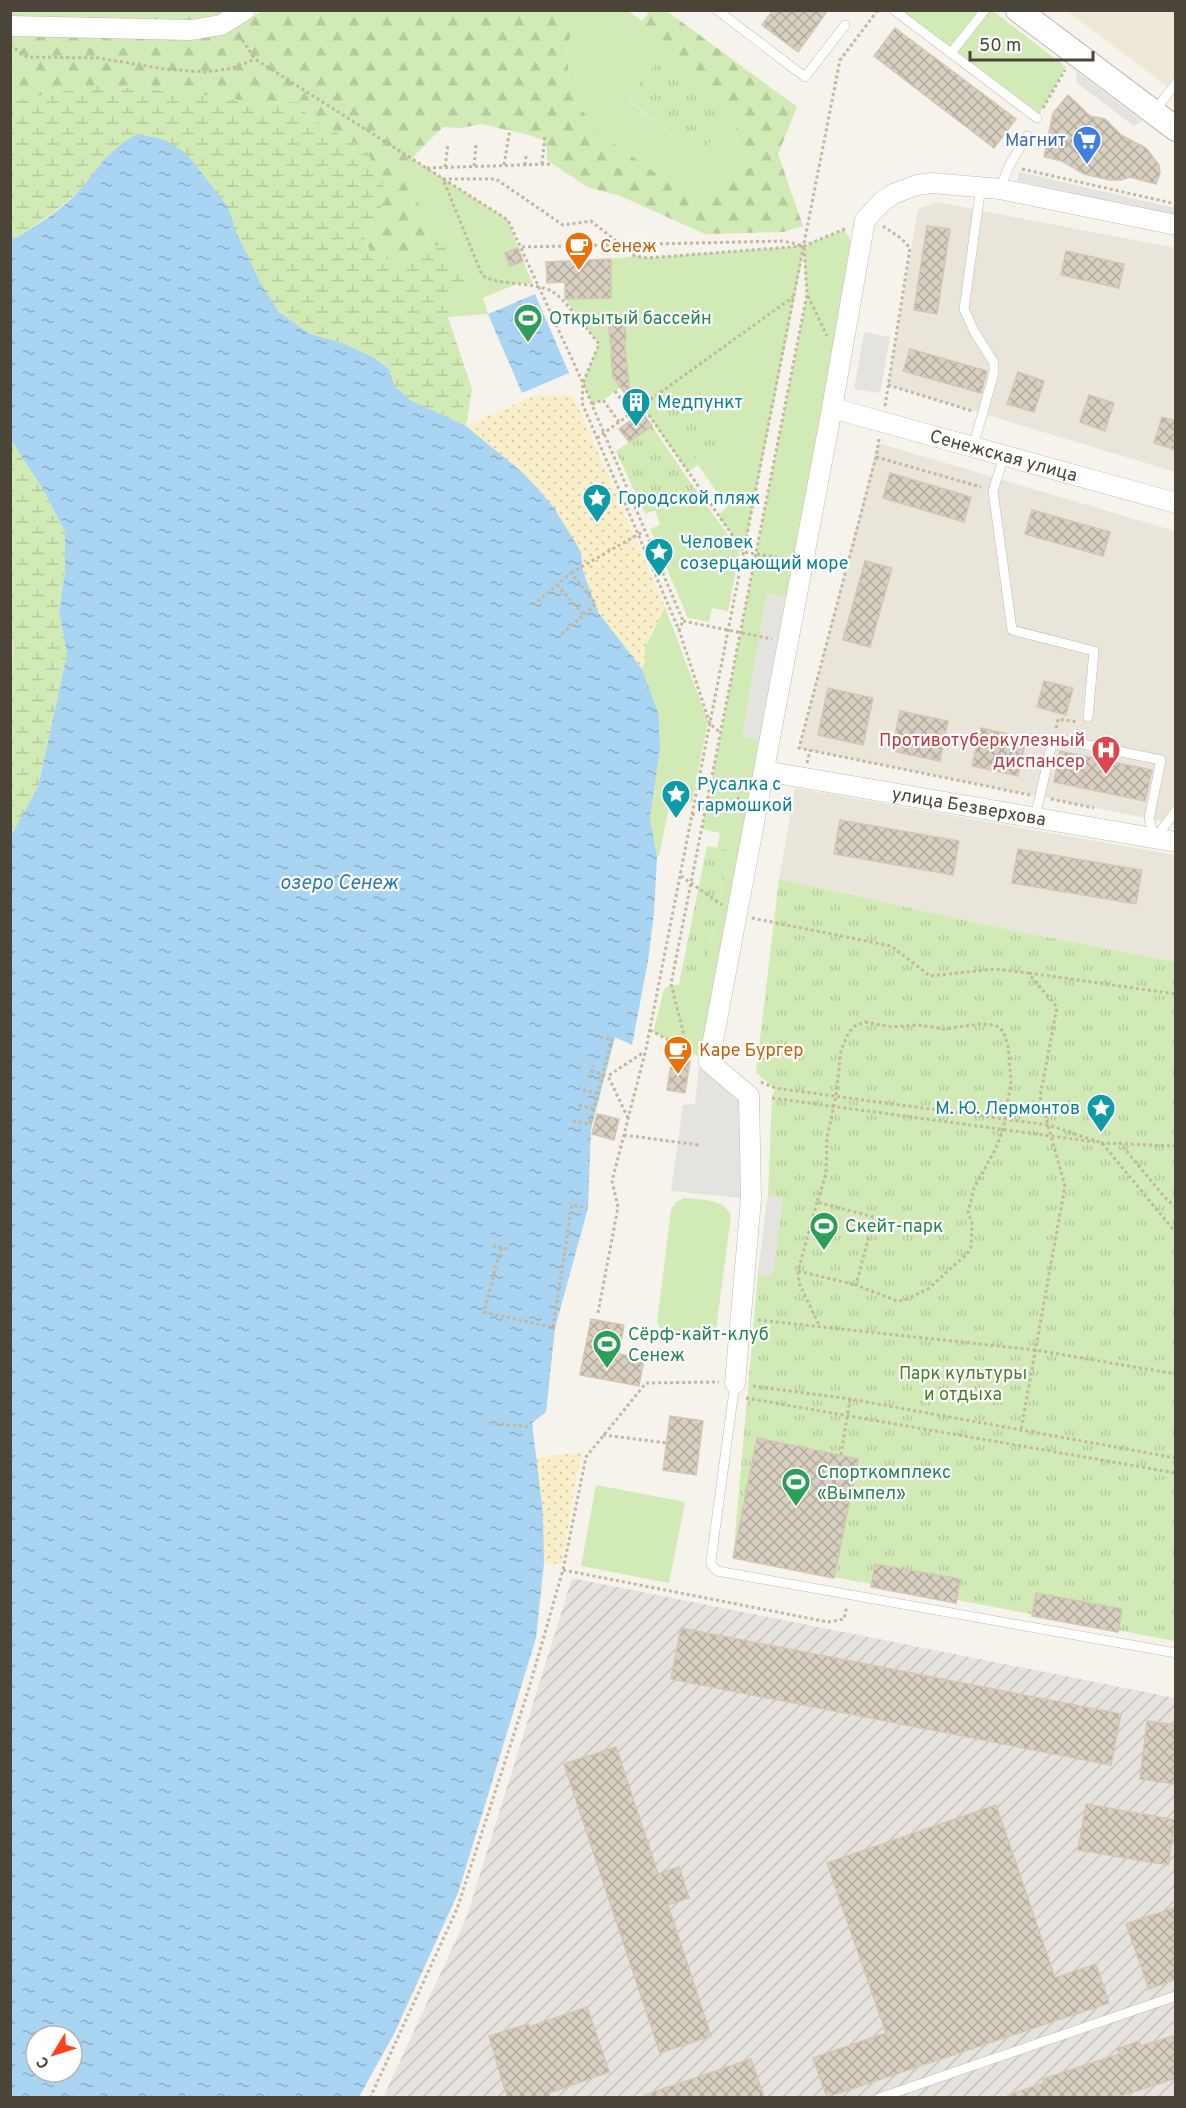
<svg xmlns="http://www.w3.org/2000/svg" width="1186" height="2108" viewBox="0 0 1186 2108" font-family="Overpass,sans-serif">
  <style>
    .residential { fill: #eae5da }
    .industrial { fill: url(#industrial-furrows) }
    .education { fill: #efe8d6 }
    .green { fill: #d2eab5 }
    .forest { fill: url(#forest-firs) }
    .wetland { fill: url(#wetland-marsh) }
    .sand { fill: url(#sand-dots) }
    .park { fill: url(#park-tufts) }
    .parking { fill: #e5e3e0 }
    .water { fill: url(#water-ripples); fill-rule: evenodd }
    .building { fill: url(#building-cross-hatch); stroke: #d3c7b4; stroke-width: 1.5 }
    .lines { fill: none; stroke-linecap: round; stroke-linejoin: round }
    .service-casing { stroke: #c2bbae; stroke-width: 10 }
    .minor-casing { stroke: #c2bbae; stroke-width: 21 }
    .tertiary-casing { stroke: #c2bbae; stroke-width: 26 }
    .path { stroke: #c4b79f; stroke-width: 3; stroke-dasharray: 3 3; stroke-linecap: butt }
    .service { stroke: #fff; stroke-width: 9 }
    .minor { stroke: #fff; stroke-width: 20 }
    .tertiary { stroke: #fff; stroke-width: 24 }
    .labels { text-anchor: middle; stroke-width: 4.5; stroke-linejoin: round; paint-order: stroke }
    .shop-label { font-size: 18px; fill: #366cbe; stroke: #fff; text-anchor: end }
    .food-label { font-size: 18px; fill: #c56008; stroke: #fff; text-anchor: start }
    .leisure-label { font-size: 18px; fill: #27864d; stroke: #fff; text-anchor: start }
    .culture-label { font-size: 18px; fill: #0d838f; stroke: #fff; text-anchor: start }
    .street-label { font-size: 18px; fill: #4b4439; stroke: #fff }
    .health-label { font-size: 18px; fill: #be3a42; stroke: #fff; text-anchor: end }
    .park-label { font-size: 18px; fill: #4a7f2a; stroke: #fff }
    .water-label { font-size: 20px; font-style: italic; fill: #2e7ab2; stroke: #fff }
  </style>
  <defs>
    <pattern id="industrial-furrows" width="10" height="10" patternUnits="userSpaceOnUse" patternTransform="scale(1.5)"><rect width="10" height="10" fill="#e6e2dd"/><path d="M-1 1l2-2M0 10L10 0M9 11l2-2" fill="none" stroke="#c7c3be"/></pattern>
    <pattern id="forest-firs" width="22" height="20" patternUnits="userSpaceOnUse" patternTransform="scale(1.5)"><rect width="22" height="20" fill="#d2eab5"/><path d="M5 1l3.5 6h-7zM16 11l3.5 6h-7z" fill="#b6ca9c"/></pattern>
    <pattern id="wetland-marsh" width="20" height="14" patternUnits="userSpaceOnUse" patternTransform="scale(1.5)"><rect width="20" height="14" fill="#d2eab5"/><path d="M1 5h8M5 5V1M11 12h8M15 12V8" fill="none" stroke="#b6ca9c"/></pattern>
    <pattern id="sand-dots" width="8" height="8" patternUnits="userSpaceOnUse" patternTransform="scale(1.5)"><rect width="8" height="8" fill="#f9efc9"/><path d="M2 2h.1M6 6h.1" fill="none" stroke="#d7cead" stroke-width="1.8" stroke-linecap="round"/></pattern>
    <pattern id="park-tufts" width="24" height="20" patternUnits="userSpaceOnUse" patternTransform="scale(1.5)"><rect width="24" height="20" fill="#d2eab5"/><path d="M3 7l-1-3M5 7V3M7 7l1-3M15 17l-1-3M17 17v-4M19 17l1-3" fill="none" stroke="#b6ca9c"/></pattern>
    <pattern id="water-ripples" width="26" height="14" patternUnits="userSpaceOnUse" patternTransform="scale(1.5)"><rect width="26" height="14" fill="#a9d4f2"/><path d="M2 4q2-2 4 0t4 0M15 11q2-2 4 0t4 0" fill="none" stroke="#8caec5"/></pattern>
    <pattern id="building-cross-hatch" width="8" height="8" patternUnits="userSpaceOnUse" patternTransform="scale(1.5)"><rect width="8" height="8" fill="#d8cfc1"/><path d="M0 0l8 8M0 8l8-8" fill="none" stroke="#b1aa9e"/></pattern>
  </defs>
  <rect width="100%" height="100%" fill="#f6f3ec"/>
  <g class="residential">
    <path d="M937 202 1175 248V472L888 385 918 209Z"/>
    <path d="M878 443 1175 531V824L799 748Z"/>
    <path d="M795 788 1175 855V962L991 926 779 879Z"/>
  </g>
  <path class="industrial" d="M572 1578 1175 1698V2097L383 2098 467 1916Z"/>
  <path class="education" d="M1067 11H1175V93L1171 89Z"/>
  <g class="green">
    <path d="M582 11H628L642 21 662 55 628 100 698 157 735 112 738 148 737 179 713 195 682 191 604 137 582 110 569 83 567 51 573 22Z"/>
    <path d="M894 11H993L1066 67 1037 118Z"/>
    <path d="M411 158 508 220 518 248 506 253 523 261 533 284 519 283 483 298 488 314 448 317 452 299 466 282 398 172Z"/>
    <path d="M844 230 849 237 852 249 786 597 767 594 742 737 763 741 701 1058 654 1032V1029L664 989C676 981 687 986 701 988L730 851 717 848 720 833 702 829 807 294 804 250 744 552 718 515 727 507 698 465 688 472 626 383 605 399 592 404 583 383 599 344 565 299 611 298V259L635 256 647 258 804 246Z"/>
    <path d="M699 495 740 551 728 611 712 608 709 622 688 618 650 529 660 525 655 510Z"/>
    <path d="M665 607 708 721 692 802 669 807 659 855 657 857 650 818 660 749 659 715 642 669 645 662V648Z"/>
    <path d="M684 1198C700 1200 725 1198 731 1216L716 1329 713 1335 705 1339 667 1334 662 1331 657 1323 671 1210 676 1202Z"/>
    <path d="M596 1485 685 1502 669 1583 581 1566Z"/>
  </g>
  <g class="forest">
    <path d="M11 10 238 11 213 22 11 20Z"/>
    <path d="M261 11H582L573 22 567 51 569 83 582 110 604 137 682 191 713 195 737 178 738 148 735 112 662 55 642 21 650 11H667L797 107 778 154 803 226 783 232 705 234 620 196 587 187 547 160V149L543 140 529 135 481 124 461 128 443 127 398 172 445 247 428 244 418 258 403 266 370 252 364 235 381 210 365 148 309 118 300 102 258 103 199 94 98 85 11 101V31L221 32 244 23Z"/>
  </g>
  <g class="wetland">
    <path d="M98 85 199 94 258 103 300 102 309 118 365 148 383 182 381 210 364 235 370 252 403 266 418 258 428 244 445 247 466 283 463 293 452 299 448 317 472 389 466 426 410 400 394 385 389 369 373 357 342 343 310 334 278 312 261 284 235 232 228 207 210 186 84 185C63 207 37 226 11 240V101Z"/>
    <path d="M11 440 44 491 65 532V572L59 612 67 654 38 787 11 838V697L13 645 10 628Z"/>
  </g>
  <g class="sand">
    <path d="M535 395H573L665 607 645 648V662L642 669 598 612 583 571 581 552 523 473 466 426Z"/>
    <path d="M583 1452C572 1488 570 1527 561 1564L544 1563 543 1514 535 1458Z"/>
  </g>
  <g class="park">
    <path d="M662 55 735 112 698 157 628 99Z"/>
    <path d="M690 394 722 439 695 458 663 414Z"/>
    <path d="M652 426 699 495 645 514 616 451Z"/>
    <path d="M707 846 730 850 701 989 679 984Z"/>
    <path d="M779 879 991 926 1175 962V1641L733 1558 758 1274 768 1195 772 1098 775 1088 756 1073Z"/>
  </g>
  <g class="parking">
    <path d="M1076 71 1142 121 1134 126 1077 83Z"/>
    <path d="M1019 172 1175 208V216L1017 181Z"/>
    <path d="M864 332 890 337 880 393 854 389Z"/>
    <path d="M767 594 786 597 763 741 742 737Z"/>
    <path d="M699 1066 728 1078 749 1096 751 1199 671 1191 683 1105 695 1104Z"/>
    <path d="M768 1195 783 1197 773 1276 758 1274Z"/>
  </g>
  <g class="water">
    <path d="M138 134 165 140 187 154 228 207 236 232 261 284 279 312 310 334 342 343 373 357 389 369 394 385 410 400 466 426 523 473 538 489 554 508 581 552 583 571 598 612 642 669 659 715 660 749 650 818 657 857 654 913 648 961 632 1045 615 1037 591 1129 588 1208 555 1328 546 1412 532 1423 543 1514 544 1563 536 1638 458 1893 394 2034 359 2097H11L10 838 38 787 67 654 59 612 65 572V532L44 491 11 440V240C31 230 55 214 72 198 95 175 107 149 138 134ZM36 2036H72V2072H36Z"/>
    <path d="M535 294 569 373 522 393 488 314Z"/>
  </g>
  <g class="building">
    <path d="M773 10H828L798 52 762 25Z"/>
    <path d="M895 28 1016 119 994 148 874 56Z"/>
    <path d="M1068 95 1090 116 1105 119 1121 135 1146 148 1159 165 1160 173 1156 184 1130 177 1121 180H1110L1084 174 1062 161 1044 157 1053 113Z"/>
    <path d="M927 226 950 229 937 314 914 310Z"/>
    <path d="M518 248 523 261 510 266 505 253Z"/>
    <path d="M1066 251 1124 264 1119 288 1061 275Z"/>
    <path d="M611 259V298L565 299V282L547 283 546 262Z"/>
    <path d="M624 317 626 340H624L631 402 613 377 611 355H612L608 319Z"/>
    <path d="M910 349 987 371 981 393 903 371Z"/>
    <path d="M1018 372 1044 381 1034 412 1007 404Z"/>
    <path d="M1089 395 1114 403 1105 431 1080 422Z"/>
    <path d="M642 412 652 426 629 442 619 429Z"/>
    <path d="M1162 417 1176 421V450L1154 443Z"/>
    <path d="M890 473 971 497 964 522 883 498Z"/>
    <path d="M1032 510 1110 532 1103 556 1025 534Z"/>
    <path d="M865 561 892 568 870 647 843 640Z"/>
    <path d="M1044 681 1073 688 1066 715 1037 707Z"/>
    <path d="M828 688 873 698 863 745 818 735Z"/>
    <path d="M900 711 948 721 940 761 892 751Z"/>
    <path d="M981 728 1026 738 1018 776 972 766Z"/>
    <path d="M1060 751 1152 770 1145 801 1054 782Z"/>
    <path d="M840 820 959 841 953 875 834 854Z"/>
    <path d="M1018 849 1142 870 1136 904 1012 883Z"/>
    <path d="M672 1057 690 1061 685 1093 667 1090Z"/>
    <path d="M597 1114 619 1119 614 1140 592 1134Z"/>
    <path d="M591 1319 624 1325 619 1354 644 1359 639 1386 580 1375Z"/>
    <path d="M670 1416 703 1421 696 1475 663 1470Z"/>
    <path d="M757 1438 858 1459 834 1578 733 1558Z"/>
    <path d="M875 1564 960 1579 956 1603 871 1587Z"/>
    <path d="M1036 1593 1122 1609 1118 1632 1032 1616Z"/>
    <path d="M681 1628 1121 1714 1111 1765 671 1679Z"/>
    <path d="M1147 1721 1176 1725V1784L1140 1779Z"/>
    <path d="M616 1747 658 1874 679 1867 689 1898 668 1905 711 2036 660 2053 564 1764Z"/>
    <path d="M1086 1804 1176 1820 1168 1865 1078 1850Z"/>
    <path d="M996 1805 1055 1978 1096 1964 1109 2003 827 2097 813 2058 886 2033 827 1863Z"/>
    <path d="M1176 1907V1979L1149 1989 1126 1924Z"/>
    <path d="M587 2007 609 2072 549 2093 550 2097H507L489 2036 528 2024 529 2027Z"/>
    <path d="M1176 2035V2078L1118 2097H1008V2095L1044 2083 1043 2079 1119 2054 1117 2049 1139 2041 1141 2046Z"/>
    <path d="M751 2059 764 2097H645V2095Z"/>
  </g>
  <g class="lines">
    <g class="service-casing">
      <g id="service">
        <path d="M717 10 805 77 845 25"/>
        <path d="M894 10 1037 118"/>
        <path d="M951 53 985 10"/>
        <path d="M1154 112 1176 83"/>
        <path d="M1000 189 1009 166 1027 136"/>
        <path d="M973 447 994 373V363L974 331 964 309 981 186"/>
        <path d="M1004 456 993 491 1012 630 1094 651 1088 717"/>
        <path d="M1035 818 1053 738 1161 760 1149 819 1155 838"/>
        <path d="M1155 839 1176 810"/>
        <path d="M735 1383 711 1560V1564L717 1571 1176 1653"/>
        <path d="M879 2098 1176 1996"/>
      </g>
    </g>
    <g class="minor-casing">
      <g id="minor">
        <path d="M10 26 191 30 221 25 245 10"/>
        <path id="s1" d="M832 408 1176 503"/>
        <path id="s2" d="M764 771 1176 842"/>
        <path d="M735 1383 751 1199 749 1096 709 1062 832 408 865 220 883 201 893 194 917 185 932 183 1000 189 1176 225"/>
      </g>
    </g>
    <g class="tertiary-casing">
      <path id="tertiary" d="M1018 10 1176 129"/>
    </g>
    <g class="path">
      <path d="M239 35 255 59 508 220 583 383 683 621 679 630"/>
      <path d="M10 45 27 57 98 58 165 69 206 72 233 68 255 59"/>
      <path d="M1043 108 1065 70"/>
      <path d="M542 164 545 135"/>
      <path d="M504 165 510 129"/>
      <path d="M525 165 526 156"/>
      <path d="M474 166 476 145"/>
      <path d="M445 167 448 144"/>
      <path d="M427 168 552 164"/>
      <path d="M1022 169 1176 204"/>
      <path d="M883 226 902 239 910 248 885 406"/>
      <path d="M522 247 783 241 804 246 847 228"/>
      <path d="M808 296 827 336"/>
      <path d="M888 385 972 411"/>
      <path d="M615 391 631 413"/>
      <path d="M592 404 603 400 619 422"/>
      <path d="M642 405 744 552 787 559"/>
      <path d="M597 438 793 297"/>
      <path d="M879 439 876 457 799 748 1030 795"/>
      <path d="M876 457 981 487"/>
      <path d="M571 573 644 531"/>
      <path d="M557 585 584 615"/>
      <path d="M533 605 571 573 596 604 561 635"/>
      <path d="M683 621 772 639"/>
      <path d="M1056 728 1058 719 1078 722"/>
      <path d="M807 763 810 750"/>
      <path d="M1051 799 1094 808"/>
      <path d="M692 815 707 807 741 798"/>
      <path d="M681 876 722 905"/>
      <path d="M752 918 891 946 930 976 995 969 1028 973 1057 1007 1040 1097 1065 1186 1021 1430"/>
      <path d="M1029 973 1176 994"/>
      <path d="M865 1022 892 1027 919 1025 944 1029 980 1024 995 1025 1003 1031 1008 1045 1011 1082 1003 1130 994 1152 974 1188 968 1213 972 1222 971 1247 967 1254 928 1289 905 1300 897 1301 856 1285 874 1217 817 1202 826 1174 827 1138 836 1096 841 1050 849 1032 855 1026Z"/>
      <path d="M650 1030 688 1051"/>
      <path d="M688 1051 671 984 807 294 804 246 647 258 635 256 591 221 563 225 496 179H443L482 275C497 286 531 281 551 291 563 296 589 332 599 344L583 383 582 403 679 630 710 724 721 733"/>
      <path d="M591 1071 608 1076"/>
      <path d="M590 1078 593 1065"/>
      <path d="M761 1082 775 1088 1048 1125 1102 1143 1176 1233"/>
      <path d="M583 1090 598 1093"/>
      <path d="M772 1098 1095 1142"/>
      <path d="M579 1105 594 1109"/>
      <path d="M628 1118 608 1076 644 1052"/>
      <path d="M573 1121 590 1124 612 1039 599 1037"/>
      <path d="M624 1135 699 1145"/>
      <path d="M1119 1142 1167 1200 1176 1207"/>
      <path d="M1101 1143 1176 1146"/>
      <path d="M817 1202 798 1271 799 1283 820 1327"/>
      <path d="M493 1246 509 1249"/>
      <path d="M501 1248 484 1312 555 1328"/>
      <path d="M798 1271 856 1285"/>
      <path d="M598 1313 618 1207 612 1181 646 1049 840 60 878 10"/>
      <path d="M758 1320 1035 1350 1176 1374"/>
      <path d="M553 1327 572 1205 588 1208"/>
      <path d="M753 1386 850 1399 1176 1458"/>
      <path d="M746 1398 1176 1473"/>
      <path d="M489 1423 532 1427"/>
      <path d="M603 1435 667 1443"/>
      <path d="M841 1455 850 1399"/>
      <path d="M563 1570 828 1622 844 1619 847 1606"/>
      <path d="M370 2098 457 1909 529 1688 563 1570 586 1457 646 1383 719 1382"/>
    </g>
    <use href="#service" class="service"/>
    <use href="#minor" class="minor"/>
    <use href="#tertiary" class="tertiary"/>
  </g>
  <defs>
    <g id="supermarket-pin" transform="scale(1.5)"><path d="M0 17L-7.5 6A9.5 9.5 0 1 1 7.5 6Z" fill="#3f7fe0" stroke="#fff"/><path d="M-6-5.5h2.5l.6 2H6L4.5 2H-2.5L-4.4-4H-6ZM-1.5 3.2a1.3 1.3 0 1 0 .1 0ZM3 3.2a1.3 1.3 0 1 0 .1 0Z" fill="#fff"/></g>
    <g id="cafe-pin" transform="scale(1.5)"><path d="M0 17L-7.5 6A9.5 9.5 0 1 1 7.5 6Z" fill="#e8710a" stroke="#fff"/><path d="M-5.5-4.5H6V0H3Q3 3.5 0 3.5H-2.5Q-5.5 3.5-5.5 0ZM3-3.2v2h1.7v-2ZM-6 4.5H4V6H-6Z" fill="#fff"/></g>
    <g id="stadium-pin" transform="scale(1.5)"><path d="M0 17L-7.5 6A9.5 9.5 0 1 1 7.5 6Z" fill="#2e9e5b" stroke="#fff"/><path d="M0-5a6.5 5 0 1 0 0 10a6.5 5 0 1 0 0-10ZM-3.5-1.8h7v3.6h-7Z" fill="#fff"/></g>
    <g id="building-pin" transform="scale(1.5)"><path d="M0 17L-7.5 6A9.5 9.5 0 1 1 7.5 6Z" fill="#0f9aa8" stroke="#fff"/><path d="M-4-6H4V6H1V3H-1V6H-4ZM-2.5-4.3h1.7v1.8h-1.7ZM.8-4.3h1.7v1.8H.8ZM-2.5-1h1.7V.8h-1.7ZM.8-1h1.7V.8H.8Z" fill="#fff"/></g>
    <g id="sight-pin" transform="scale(1.5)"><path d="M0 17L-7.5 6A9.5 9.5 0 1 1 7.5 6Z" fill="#0f9aa8" stroke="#fff"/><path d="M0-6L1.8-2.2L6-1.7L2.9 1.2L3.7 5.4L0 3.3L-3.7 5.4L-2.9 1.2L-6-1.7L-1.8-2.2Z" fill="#fff"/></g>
    <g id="hospital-pin" transform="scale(1.5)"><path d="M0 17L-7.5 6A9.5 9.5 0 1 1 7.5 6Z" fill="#e0444e" stroke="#fff"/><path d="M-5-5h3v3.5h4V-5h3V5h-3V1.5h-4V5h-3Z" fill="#fff"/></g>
  </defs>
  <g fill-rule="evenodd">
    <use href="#supermarket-pin" x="1087" y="140"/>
    <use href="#cafe-pin" x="579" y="246"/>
    <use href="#stadium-pin" x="528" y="318"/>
    <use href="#building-pin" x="636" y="402"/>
    <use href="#sight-pin" x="597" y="498"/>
    <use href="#sight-pin" x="659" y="552"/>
    <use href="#hospital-pin" x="1106" y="750"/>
    <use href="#sight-pin" x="676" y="794"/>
    <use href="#cafe-pin" x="678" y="1050"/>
    <use href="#sight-pin" x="1101" y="1108"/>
    <use href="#stadium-pin" x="824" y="1226"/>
    <use href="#stadium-pin" x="607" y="1344"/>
    <use href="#stadium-pin" x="796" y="1482"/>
  </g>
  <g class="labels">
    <g class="shop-label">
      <text x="1066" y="146">Магнит</text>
    </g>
    <g class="food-label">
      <text x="600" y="252">Сенеж</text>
      <text x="699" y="1056">Каре Бургер</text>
    </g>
    <g class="leisure-label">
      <text x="549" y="324">Открытый бассейн</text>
      <text x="845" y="1232">Скейт-парк</text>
      <text x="628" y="1340">Сёрф-кайт-клуб<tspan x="628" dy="21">Сенеж</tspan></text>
      <text x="817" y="1478">Спорткомплекс<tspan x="817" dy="21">«Вымпел»</tspan></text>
    </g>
    <g class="culture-label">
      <text x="657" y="408">Медпункт</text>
      <text x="618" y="504">Городской пляж</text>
      <text x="680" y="548">Человек<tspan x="680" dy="21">созерцающий море</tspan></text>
      <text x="697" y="790">Русалка с<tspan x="697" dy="21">гармошкой</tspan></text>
      <text x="1080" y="1114" text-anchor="end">М. Ю. Лермонтов</text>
    </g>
    <g class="street-label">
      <text dy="6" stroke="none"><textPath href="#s1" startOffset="178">Сенежская улица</textPath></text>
      <text dy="6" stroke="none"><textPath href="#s2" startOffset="208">улица Безверхова</textPath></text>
    </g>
    <g class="health-label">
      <text x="1085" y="746">Противотуберкулезный<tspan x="1085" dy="21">диспансер</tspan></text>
    </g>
    <g class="park-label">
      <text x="963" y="1379">Парк культуры<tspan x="963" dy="21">и отдыха</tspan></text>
    </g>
    <g class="water-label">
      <text x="339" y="889">озеро Сенеж</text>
    </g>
  </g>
  <rect width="1186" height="2108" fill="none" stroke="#4b4439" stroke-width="24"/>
  <g transform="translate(54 2054) rotate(232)"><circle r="28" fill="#ffffff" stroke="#b7b4b0" stroke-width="1.5"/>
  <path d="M0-4.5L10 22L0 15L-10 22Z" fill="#fc3f1d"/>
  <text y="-9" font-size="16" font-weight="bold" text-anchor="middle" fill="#4b4439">С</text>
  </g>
  <path d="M970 51v9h123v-9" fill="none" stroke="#4b4439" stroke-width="3"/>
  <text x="979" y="51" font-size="18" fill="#4b4439" stroke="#ffffff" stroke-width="4.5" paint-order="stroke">50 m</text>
</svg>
